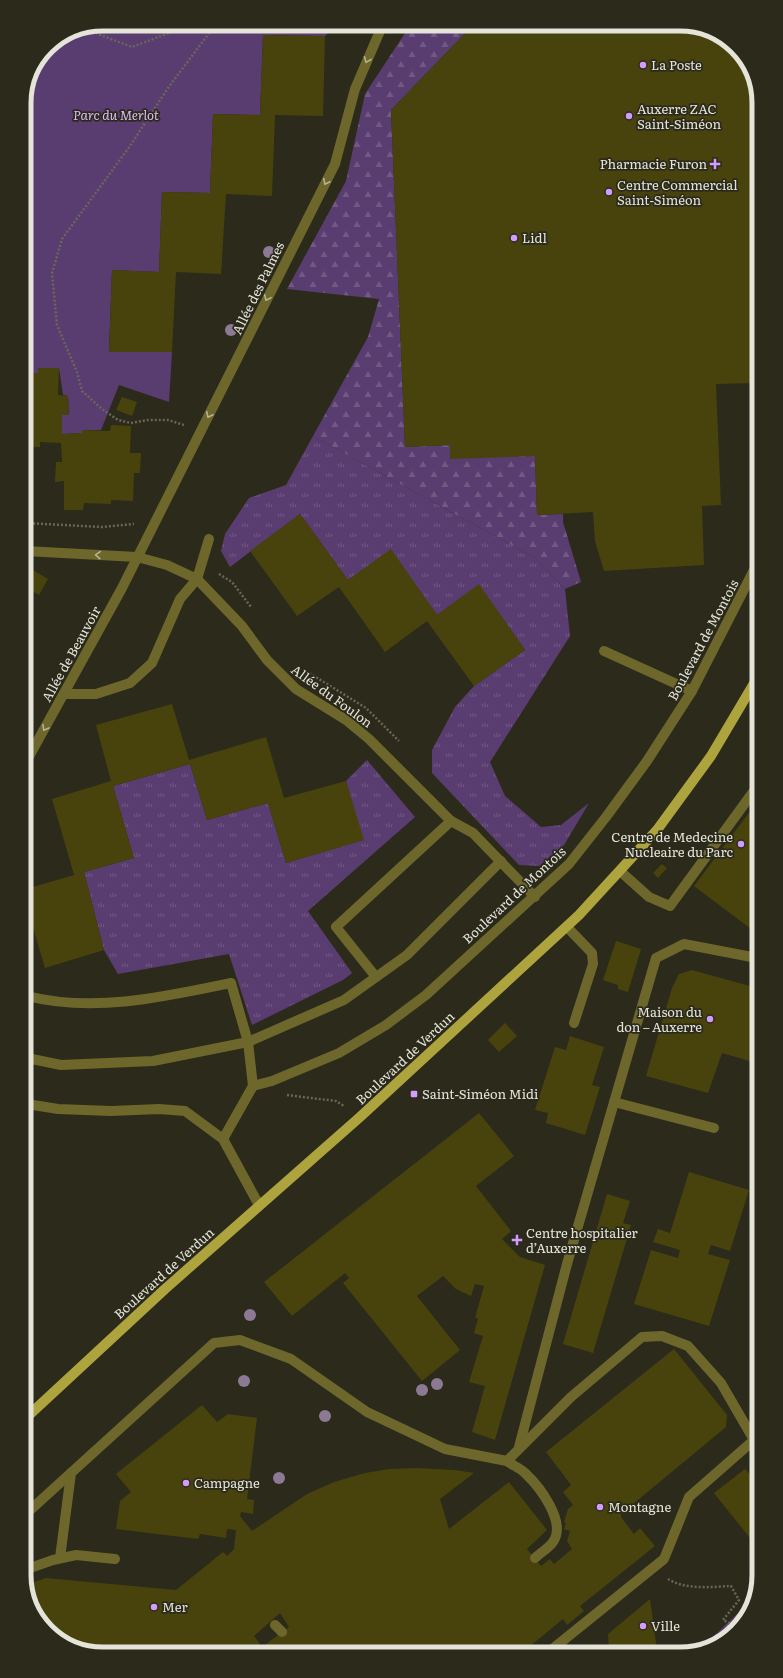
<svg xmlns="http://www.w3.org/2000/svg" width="783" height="1678" viewBox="0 0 783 1678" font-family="Literata,serif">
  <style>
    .grass { fill: url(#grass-tufts) }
    .forest { fill: url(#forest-firs) }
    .park { fill: #5a3d70 }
    .building { fill: #48430d; fill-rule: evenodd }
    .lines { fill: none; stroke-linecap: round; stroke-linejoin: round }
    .path { stroke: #68675a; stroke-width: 2.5; stroke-dasharray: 2 2; stroke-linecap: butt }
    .lane { stroke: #6d672b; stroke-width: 10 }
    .street { stroke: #6d672b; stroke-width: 10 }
    .primary { stroke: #ada43e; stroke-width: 10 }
    .tree { fill: #8c7a95 }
    .oneway { stroke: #b5b294 }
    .poi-dot { fill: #d29cfd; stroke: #2b2a1b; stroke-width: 1.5 }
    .labels { text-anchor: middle; stroke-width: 3.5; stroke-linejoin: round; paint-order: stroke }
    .poi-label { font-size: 13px; fill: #e5e4da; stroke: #2b2a1b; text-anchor: start }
    .park-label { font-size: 13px; font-style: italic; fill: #dcbbf8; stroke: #2b2a1b }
    .street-label { font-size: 13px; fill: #e5e4da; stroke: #2b2a1b }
    .rim { fill: none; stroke: #e5e4da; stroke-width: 5 }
  </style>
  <defs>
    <pattern id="grass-tufts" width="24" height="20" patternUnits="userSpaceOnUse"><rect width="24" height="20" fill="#5a3d70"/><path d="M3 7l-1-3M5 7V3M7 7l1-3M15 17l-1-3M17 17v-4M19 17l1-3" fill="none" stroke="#725984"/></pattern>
    <pattern id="forest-firs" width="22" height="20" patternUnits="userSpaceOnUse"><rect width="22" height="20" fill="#5a3d70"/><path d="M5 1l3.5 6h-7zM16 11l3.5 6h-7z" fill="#725984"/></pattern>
  </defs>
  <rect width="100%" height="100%" fill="#2b2a1b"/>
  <g class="grass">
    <path d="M313 436 535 558 565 589 570 636 490 762 505 796 541 827 561 825 589 803 564 845 539 866 519 865 432 773V750L455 707 474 686 525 650 479 585 437 615 391 550 348 580 300 514 230 567 221 551 225 534 249 498 286 485Z"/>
    <path d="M367 760 415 817 308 911 352 973 343 980 252 1025 229 954 118 974 104 950 84 872 134 858 113 786 190 764 207 820 268 803 286 863 363 840 346 781Z"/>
    <path d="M751 1601 746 1619 706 1650H699Z"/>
  </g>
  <path class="forest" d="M411 24H474L391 110 405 447 450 445V457L535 456 537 515 563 514V522L581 582 565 589 535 558 313 436 368 337 379 299 287 289 346 181 365 94Z"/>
  <path class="park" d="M103 24H337L325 36 263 35 260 115 213 114 210 193 162 192 159 272 112 270 109 351 172 352 169 402 119 385 101 430H83L82 433 62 434V415H69L68 396 63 395 59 368H39L38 373H25L24 98 30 73 47 47 73 30Z"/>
  <g class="building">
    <path d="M474 24H685L728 40 755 77 756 383 716 384 721 505 702 506 704 565 604 571 595 541 593 512 537 515 535 456 450 459V445L405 447 391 110Z"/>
    <path d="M263 35 325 36 323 116 275 115 272 196 226 194 221 274 176 272 172 352H109L112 270 159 272 162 192 210 193 213 114 260 115Z"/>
    <path d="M38 368H59L58 395 68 396 69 415H62V434L82 433V430L110 431 111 425 131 426 130 453H141L140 473H134L133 501 111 500V504L84 503 83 510H64V481L55 482 56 462H62L61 443 40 442V447H25V373H38Z"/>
    <path d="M122 397 137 402 132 416 116 410Z"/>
    <path d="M300 514 348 580 391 549 437 615 479 584 525 650 474 686 427 621 385 652 339 587 297 616 250 551Z"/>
    <path d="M33 570 48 579 39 595 25 587V583Z"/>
    <path d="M172 704 189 760 266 737 284 798 346 781 364 840 286 863 268 803 207 820 190 764 113 786 134 858 84 872 104 950 45 968 26 904V889L74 875 52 799 111 781 96 725Z"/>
    <path d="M757 802V929L755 932 694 886Z"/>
    <path d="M662 864 667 868 658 878 653 873Z"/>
    <path d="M616 941 641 949 628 992 618 989V985L603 980Z"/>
    <path d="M692 970 757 988V1049L753 1062 722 1053 708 1093 646 1076 672 988 679 974Z"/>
    <path d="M505 1023 517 1036 499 1052 488 1040Z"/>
    <path d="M570 1036 604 1047 592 1085 600 1087 585 1135 546 1123 548 1113 535 1110 555 1047 566 1050Z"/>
    <path d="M479 1113 514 1156 476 1186 511 1231 502 1239 520 1257 545 1265 495 1440 472 1432 485 1386 469 1382 483 1336 474 1333 478 1318H475L484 1286 475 1284 471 1296 456 1289 443 1276 417 1296 460 1350 422 1381 343 1283 349 1278 345 1273 292 1316 264 1282Z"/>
    <path d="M689 1172 749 1190 730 1251 711 1245 708 1254 730 1260 709 1326 634 1304 651 1250 678 1258 680 1250 653 1242 658 1229 670 1233Z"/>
    <path d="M607 1194 630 1201 623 1223 631 1225 593 1353 563 1344Z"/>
    <path d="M674 1349 727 1415 726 1427 621 1514V1517L634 1534 640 1528 655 1546 580 1606 584 1611 567 1625 563 1619 524 1651 309 1652 303 1645 295 1652 98 1654 55 1638 28 1601V1589L34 1582 46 1578 176 1590 223 1552 227 1556 234 1549 236 1530 227 1529 226 1538 200 1534 198 1539 116 1529 120 1501 131 1492 116 1474 202 1405 217 1422 228 1414 257 1418 247 1499 254 1500 253 1514 241 1512 240 1516 252 1531 307 1494 334 1482 365 1473 389 1469 417 1468 455 1470 474 1473 440 1499 449 1529 509 1482 547 1530 527 1549 541 1566 550 1559 554 1564 572 1549 567 1541 570 1531 564 1529 566 1523 564 1522 568 1509 573 1505 563 1492 571 1485 546 1452ZM280 1613 289 1627 262 1647 254 1636Z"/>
    <path d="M745 1469 759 1483V1546L757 1547 714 1493Z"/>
    <path d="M650 1599 657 1650H609L608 1634Z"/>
  </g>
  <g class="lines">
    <g class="path">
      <path d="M90 27 98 34 132 47 174 31 182 24"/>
      <path d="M184 425 168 420H148L131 423 118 420 102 409 82 391 77 372 57 325 52 273 62 239 130 146 168 88 216 24"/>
      <path d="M25 523 102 527 134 524"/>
      <path d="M219 574 232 582 251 607"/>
      <path d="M306 671 366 708 399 741"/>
      <path d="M287 1095 336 1101 344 1106"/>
      <path d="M668 1579C685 1590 712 1587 731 1586L739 1600 723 1620 736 1626"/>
    </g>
    <g class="lane">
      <path d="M604 651 692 691"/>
      <path d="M620 871 649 897 670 906 756 788"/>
      <path d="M567 927 592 953 593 964 574 1023"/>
      <path d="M376 977 336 927 451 821"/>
      <path d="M27 996C94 1013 164 997 231 983L248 1042 253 1086"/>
      <path d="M27 1058 61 1065 153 1061 248 1042 344 1000 407 955 501 861"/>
      <path d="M614 1102 714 1128"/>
      <path d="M519 1447 567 1264 656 958 684 944 757 958"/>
      <path d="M507 1461C512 1465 520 1468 525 1473 539 1486 567 1522 553 1542 549 1548 540 1553 535 1558"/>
      <path d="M28 1512 214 1343 240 1340 291 1359 367 1412 445 1449 507 1461 571 1397 642 1337 662 1336 688 1346 721 1383 754 1440"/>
      <path d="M60 1558 71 1473"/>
      <path d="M28 1571 30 1568 53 1560 76 1555 115 1559"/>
      <path d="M275 1625 282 1632"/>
      <path d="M297 1651V1652"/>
      <path d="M550 1651 664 1559 689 1497 754 1440 759 1441"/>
    </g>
    <g class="street">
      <path d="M25 551 137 557 167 565 197 579 242 626 267 660 296 689 346 720 369 739 451 821 473 833 535 897"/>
      <path d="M64 694H96L130 683 152 663 180 599 197 579 209 539"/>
      <path d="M26 762 122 588 335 164 355 89 383 24"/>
      <path d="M27 1104 58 1109 111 1111 159 1109 185 1111 223 1139 259 1205"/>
      <path d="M223 1139 253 1086 272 1081 339 1053 386 1025 426 995 569 864 606 817 647 761 692 691 756 566"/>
    </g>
    <path class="primary" d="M28 1416 165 1289 360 1117 579 915 657 830 711 756 756 680"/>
  </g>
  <g class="tree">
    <circle cx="269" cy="252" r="6"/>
    <circle cx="231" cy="330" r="6"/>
    <circle cx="250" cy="1315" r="6"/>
    <circle cx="244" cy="1381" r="6"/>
    <circle cx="437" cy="1384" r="6"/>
    <circle cx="422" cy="1390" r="6"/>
    <circle cx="325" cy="1416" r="6"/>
    <circle cx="279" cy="1478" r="6"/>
  </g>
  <defs><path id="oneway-chevron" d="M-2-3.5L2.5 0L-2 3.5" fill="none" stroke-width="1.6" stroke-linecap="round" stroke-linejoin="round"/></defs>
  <g class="oneway">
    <use href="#oneway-chevron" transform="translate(367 60) rotate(112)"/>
    <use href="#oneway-chevron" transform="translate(326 182) rotate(117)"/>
    <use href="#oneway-chevron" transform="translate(267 298) rotate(115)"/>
    <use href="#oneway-chevron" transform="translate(209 415) rotate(117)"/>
    <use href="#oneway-chevron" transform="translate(98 555) rotate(-177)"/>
    <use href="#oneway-chevron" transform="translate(45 728) rotate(119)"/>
  </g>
  <g class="poi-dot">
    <circle cx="643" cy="65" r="4"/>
    <circle cx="629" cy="116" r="4"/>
    <path d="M713 158h4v4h4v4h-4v4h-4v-4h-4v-4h4z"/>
    <circle cx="609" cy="192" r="4"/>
    <circle cx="514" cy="238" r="4"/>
    <circle cx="741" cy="844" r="4"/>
    <circle cx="710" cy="1019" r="4"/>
    <rect x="410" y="1090" width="8" height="8" rx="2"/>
    <path d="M515 1234h4v4h4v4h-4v4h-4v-4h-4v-4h4z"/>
    <circle cx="186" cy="1483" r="4"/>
    <circle cx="600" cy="1507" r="4"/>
    <circle cx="154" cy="1607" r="4"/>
    <circle cx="643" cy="1626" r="4"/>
  </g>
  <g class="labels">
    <g class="poi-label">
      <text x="651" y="70">La Poste</text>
      <text x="637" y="114">Auxerre ZAC<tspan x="637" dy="15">Saint-Siméon</tspan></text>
      <text x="707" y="169" text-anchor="end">Pharmacie Furon</text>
      <text x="617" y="190">Centre Commercial<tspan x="617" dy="15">Saint-Siméon</tspan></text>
      <text x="522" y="243">Lidl</text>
      <text x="733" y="842" text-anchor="end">Centre de Medecine<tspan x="733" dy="15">Nucleaire du Parc</tspan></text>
      <text x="702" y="1017" text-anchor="end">Maison du<tspan x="702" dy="15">don – Auxerre</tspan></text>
      <text x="422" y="1099">Saint-Siméon Midi</text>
      <text x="526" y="1238">Centre hospitalier<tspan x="526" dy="15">d’Auxerre</tspan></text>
      <text x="194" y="1488">Campagne</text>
      <text x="608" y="1512">Montagne</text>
      <text x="162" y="1612">Mer</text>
      <text x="651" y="1631">Ville</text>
    </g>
    <g class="park-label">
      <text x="116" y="120">Parc du Merlot</text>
    </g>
    <g class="street-label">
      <text transform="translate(258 288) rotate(-64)" y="5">Allée des Palmes</text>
      <text transform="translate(703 640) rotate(-62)" y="5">Boulevard de Montois</text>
      <text transform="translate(71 654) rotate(-61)" y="5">Allée de Beauvoir</text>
      <text transform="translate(332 696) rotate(36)" y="5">Allée du Foulon</text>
      <text transform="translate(514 895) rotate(-43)" y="5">Boulevard de Montois</text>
      <text transform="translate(405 1058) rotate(-43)" y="5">Boulevard de Verdun</text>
      <text transform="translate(164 1273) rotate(-42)" y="5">Boulevard de Verdun</text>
    </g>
  </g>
  <path d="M0 0H783V1678H0ZM103 31H680A72 72 0 0 1 752 103V1575A72 72 0 0 1 680 1647H103A72 72 0 0 1 31 1575V103A72 72 0 0 1 103 31Z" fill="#2b2a1b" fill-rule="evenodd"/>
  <path class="rim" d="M103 31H680A72 72 0 0 1 752 103V1575A72 72 0 0 1 680 1647H103A72 72 0 0 1 31 1575V103A72 72 0 0 1 103 31Z"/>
</svg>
